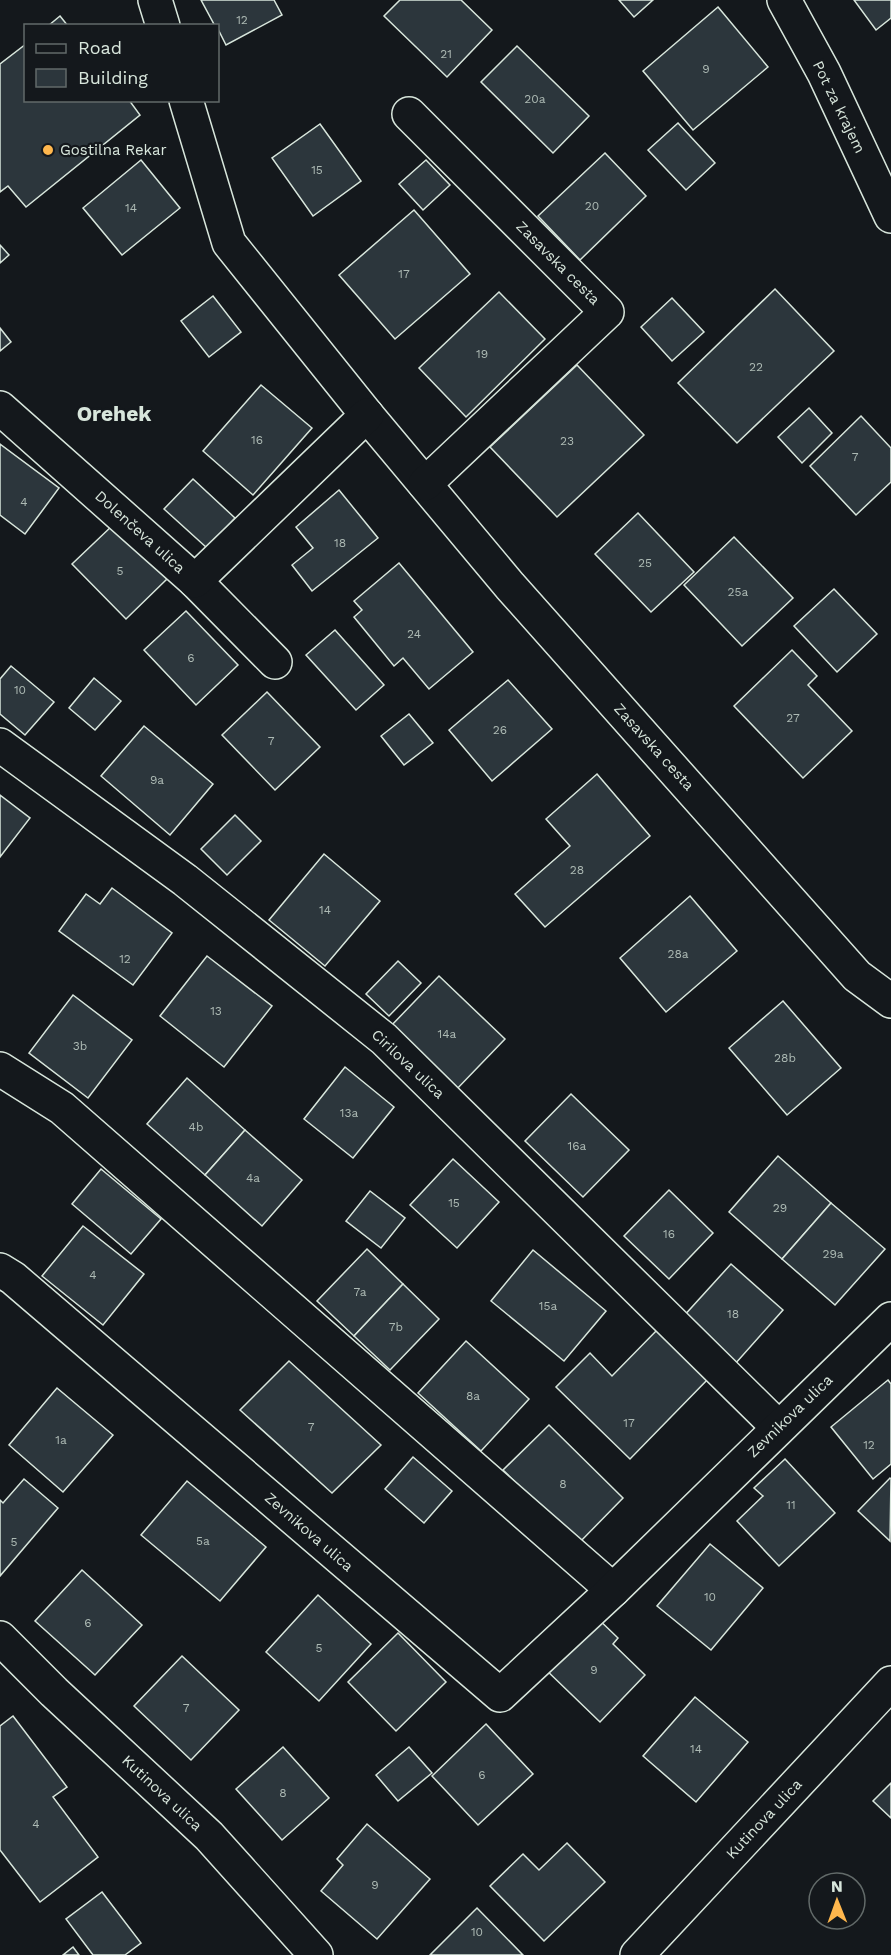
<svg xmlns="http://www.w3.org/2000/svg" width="891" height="1955" viewBox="0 0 891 1955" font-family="'Work Sans',sans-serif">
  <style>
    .building { fill: #2c363c; stroke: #d8e6dc; stroke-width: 1.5 }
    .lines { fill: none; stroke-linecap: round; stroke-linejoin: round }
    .minor-casing { stroke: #d8e6dc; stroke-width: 36 }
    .tertiary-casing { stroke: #d8e6dc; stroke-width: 36 }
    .minor { stroke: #14181c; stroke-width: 33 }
    .tertiary { stroke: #14181c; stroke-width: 33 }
    .poi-dot { fill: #ffb74d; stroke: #14181c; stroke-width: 2 }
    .labels { text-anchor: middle; stroke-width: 4.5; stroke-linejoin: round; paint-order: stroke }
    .number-label { font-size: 12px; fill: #adbab4 }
    .street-label { font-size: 15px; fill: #d8e6dc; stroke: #14181c }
    .poi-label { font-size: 15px; fill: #d8e6dc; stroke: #14181c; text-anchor: start }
    .district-label { font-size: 21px; font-weight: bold; fill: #d8e6dc; stroke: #14181c }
  </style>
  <rect width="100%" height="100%" fill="#14181c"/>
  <g class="building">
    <path d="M201 0H274L282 15 226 45 218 29V26H215Z"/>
    <path d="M400 0H461L492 30 447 77 384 16Z"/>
    <path d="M619 0H653L634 17Z"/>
    <path d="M854 0H891V18L876 30Z"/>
    <path d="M718 7 768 67 693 130 643 71Z"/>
    <path d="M60 16 68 26H48Z"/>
    <path d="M26 44V100H129L140 115 26 207 8 186 0 192V64Z"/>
    <path d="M517 46 589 116 553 153 481 82Z"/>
    <path d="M678 123 715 163 686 190 648 150Z"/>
    <path d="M320 124 361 181 313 216 272 158Z"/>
    <path d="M605 153 646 196 580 260 538 216Z"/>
    <path d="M141 160 180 208 122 255 83 208Z"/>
    <path d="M426 160 450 185 423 210 399 184Z"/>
    <path d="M414 210 470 274 395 339 339 275Z"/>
    <path d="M0 245 9 255 0 263Z"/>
    <path d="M775 289 834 351 737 443 678 383Z"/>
    <path d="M499 292 545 339 466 417 419 368Z"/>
    <path d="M213 296 241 332 209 357 181 321Z"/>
    <path d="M672 298 704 332 672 361 641 327Z"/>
    <path d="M0 328 11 342 0 351Z"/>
    <path d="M577 365 644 435 557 517 490 447Z"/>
    <path d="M261 385 312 428 253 495 203 451Z"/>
    <path d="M809 408 832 433 802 463 778 437Z"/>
    <path d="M861 416 891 448V482L856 515 810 466Z"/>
    <path d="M0 444 59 488 25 534 0 515Z"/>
    <path d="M193 479 235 518 207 548 164 509Z"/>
    <path d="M339 490 378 538 312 591 292 565 313 548 296 527Z"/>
    <path d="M638 513 694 572 651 612 595 554Z"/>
    <path d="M114 524 167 579 126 619 72 564Z"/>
    <path d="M734 537 793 598 742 646 684 585Z"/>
    <path d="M399 563 473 652 429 689 403 658 394 666 354 617 362 610 354 601Z"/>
    <path d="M834 589 877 634 837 672 794 626Z"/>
    <path d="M186 611 238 665 196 705 144 650Z"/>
    <path d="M335 630 384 685 356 710 306 655Z"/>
    <path d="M792 650 817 676 808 685 852 731 803 778 734 706Z"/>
    <path d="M11 666 54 702 25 735 0 714V679Z"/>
    <path d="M94 678 121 701 95 730 69 708Z"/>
    <path d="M508 680 552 729 492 781 449 730Z"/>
    <path d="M267 692 320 747 275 790 222 735Z"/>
    <path d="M409 714 433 743 404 765 381 736Z"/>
    <path d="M144 726 213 784 170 835 101 776Z"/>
    <path d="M597 774 650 836 545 927 515 894 570 846 546 819Z"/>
    <path d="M0 795 30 818 0 857Z"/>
    <path d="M235 815 261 841 227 875 201 849Z"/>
    <path d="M324 854 380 901 325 966 269 920Z"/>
    <path d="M112 888 172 933 133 985 59 931 86 894 100 904Z"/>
    <path d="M690 896 737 951 666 1012 620 958Z"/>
    <path d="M207 956 272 1006 224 1067 160 1016Z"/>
    <path d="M398 961 421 983 389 1016 366 994Z"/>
    <path d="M439 976 505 1039 454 1092 389 1028Z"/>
    <path d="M73 995 132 1040 88 1098 29 1053Z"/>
    <path d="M783 1001 841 1068 787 1115 729 1048Z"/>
    <path d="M345 1067 394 1107 353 1158 304 1119Z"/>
    <path d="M187 1078 245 1130 205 1175 147 1124Z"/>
    <path d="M571 1094 629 1150 583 1197 525 1141Z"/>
    <path d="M245 1130 302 1180 262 1226 205 1175Z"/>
    <path d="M778 1156 831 1203 782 1259 729 1212Z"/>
    <path d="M453 1159 499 1202 457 1248 410 1205Z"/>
    <path d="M101 1169 161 1219 131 1254 72 1204Z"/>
    <path d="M669 1190 713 1233 669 1279 624 1236Z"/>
    <path d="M370 1191 405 1218 381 1248 346 1221Z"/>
    <path d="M831 1203 885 1249 835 1305 782 1259Z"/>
    <path d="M83 1226 144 1274 103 1325 42 1276Z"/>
    <path d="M367 1249 403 1284 354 1336 317 1301Z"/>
    <path d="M533 1250 606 1311 564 1361 491 1301Z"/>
    <path d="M731 1264 783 1310 735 1364 682 1318Z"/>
    <path d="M403 1284 439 1319 390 1370 354 1336Z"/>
    <path d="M658 1329 709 1378 630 1459 556 1387 590 1353 612 1376Z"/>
    <path d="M466 1341 529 1399 481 1451 418 1393Z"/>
    <path d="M289 1361 381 1445 332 1493 240 1410Z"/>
    <path d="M888 1380 891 1384V1464L873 1479 831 1427Z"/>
    <path d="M57 1388 113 1435 63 1492 9 1445Z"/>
    <path d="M549 1425 623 1498 578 1544 503 1470Z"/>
    <path d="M413 1457 452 1491 424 1523 385 1489Z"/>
    <path d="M785 1459 835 1513 779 1566 737 1521 763 1496 754 1488Z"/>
    <path d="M890 1478 891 1479 890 1541 858 1511Z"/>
    <path d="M24 1479 58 1508 0 1576V1500L3 1503Z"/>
    <path d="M187 1481 266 1547 220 1601 141 1535Z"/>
    <path d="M710 1544 763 1588 711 1650 657 1606Z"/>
    <path d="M82 1570 142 1625 95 1675 35 1621Z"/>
    <path d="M318 1595 371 1644 319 1701 266 1652Z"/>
    <path d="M592 1613 618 1638 613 1644 645 1675 600 1722 542 1666Z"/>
    <path d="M398 1633 446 1682 396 1731 348 1682Z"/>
    <path d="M182 1656 239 1710 191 1760 134 1706Z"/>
    <path d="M695 1697 748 1742 696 1802 643 1756Z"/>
    <path d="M13 1716 67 1787 53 1797 98 1857 40 1902 0 1850V1726Z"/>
    <path d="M486 1724 533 1774 478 1825 432 1776Z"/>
    <path d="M283 1747 329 1798 282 1840 236 1789Z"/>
    <path d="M409 1747 432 1773 398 1801 376 1775Z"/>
    <path d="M891 1783V1818L873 1801Z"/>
    <path d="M367 1824 430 1879 377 1939 321 1891 343 1865 337 1859Z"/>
    <path d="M567 1843 605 1882 544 1941 490 1886 523 1854 539 1870Z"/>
    <path d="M102 1892 141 1943 125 1955H93L66 1919Z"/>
    <path d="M477 1908 523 1955H430Z"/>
    <path d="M73 1947 79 1955H63Z"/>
  </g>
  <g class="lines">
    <g class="minor-casing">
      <g id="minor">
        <path d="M155 0 163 26"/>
        <path d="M186 100 229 243 367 415 510 586 857 976 891 1001"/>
        <path d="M409 114 607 312 425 484"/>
        <path d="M0 408 195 581 275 662"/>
        <path d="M195 581 367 415"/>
        <path d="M0 745 185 880 384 1039 778 1427"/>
        <path d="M0 1069 62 1108 613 1590"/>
        <path d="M0 1270 13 1278 500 1695 613 1590 891 1319"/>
        <path d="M0 1638 54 1692 209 1836 316 1955"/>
        <path d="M637 1955 891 1683"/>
      </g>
    </g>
    <g class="tertiary-casing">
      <path id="tertiary" d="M784 0 824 73 891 216"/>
    </g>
    <use href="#minor" class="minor"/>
    <use href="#tertiary" class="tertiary"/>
  </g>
  <circle class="poi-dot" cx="48" cy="150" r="6"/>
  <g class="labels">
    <g class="number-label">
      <text x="242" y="24">12</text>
      <text x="446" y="58">21</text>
      <text x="706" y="73">9</text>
      <text x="535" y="103">20a</text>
      <text x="317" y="174">15</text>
      <text x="592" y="210">20</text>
      <text x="131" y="212">14</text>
      <text x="404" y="278">17</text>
      <text x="482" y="358">19</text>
      <text x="756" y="371">22</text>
      <text x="257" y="444">16</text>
      <text x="567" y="445">23</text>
      <text x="855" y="461">7</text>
      <text x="24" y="506">4</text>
      <text x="340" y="547">18</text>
      <text x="645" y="567">25</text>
      <text x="120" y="575">5</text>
      <text x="738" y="596">25a</text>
      <text x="414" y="638">24</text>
      <text x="191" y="662">6</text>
      <text x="20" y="694">10</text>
      <text x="793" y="722">27</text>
      <text x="500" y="734">26</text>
      <text x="271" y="745">7</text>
      <text x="157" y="784">9a</text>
      <text x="577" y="874">28</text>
      <text x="325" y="914">14</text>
      <text x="678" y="958">28a</text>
      <text x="125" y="963">12</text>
      <text x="216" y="1015">13</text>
      <text x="447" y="1038">14a</text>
      <text x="80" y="1050">3b</text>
      <text x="785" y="1062">28b</text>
      <text x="349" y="1117">13a</text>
      <text x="196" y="1131">4b</text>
      <text x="577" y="1150">16a</text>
      <text x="253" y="1182">4a</text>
      <text x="454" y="1207">15</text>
      <text x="780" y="1212">29</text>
      <text x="669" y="1238">16</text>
      <text x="833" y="1258">29a</text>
      <text x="93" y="1279">4</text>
      <text x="360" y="1296">7a</text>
      <text x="548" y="1310">15a</text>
      <text x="733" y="1318">18</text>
      <text x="396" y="1331">7b</text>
      <text x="473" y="1400">8a</text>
      <text x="629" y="1427">17</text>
      <text x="311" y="1431">7</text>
      <text x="61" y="1444">1a</text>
      <text x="869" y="1449">12</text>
      <text x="563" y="1488">8</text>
      <text x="791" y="1509">11</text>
      <text x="203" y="1545">5a</text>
      <text x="14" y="1546">5</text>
      <text x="710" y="1601">10</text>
      <text x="88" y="1627">6</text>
      <text x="319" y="1652">5</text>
      <text x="594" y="1674">9</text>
      <text x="186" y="1712">7</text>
      <text x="696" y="1753">14</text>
      <text x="482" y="1779">6</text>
      <text x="283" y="1797">8</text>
      <text x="36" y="1828">4</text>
      <text x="375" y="1889">9</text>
      <text x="477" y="1936">10</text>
    </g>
    <g class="street-label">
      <text transform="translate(839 107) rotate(64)" y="5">Pot za krajem</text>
      <text transform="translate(558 263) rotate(45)" y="5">Zasavska cesta</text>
      <text transform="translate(140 532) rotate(42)" y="5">Dolenčeva ulica</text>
      <text transform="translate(654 747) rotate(48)" y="5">Zasavska cesta</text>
      <text transform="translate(408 1064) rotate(43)" y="5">Cirilova ulica</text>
      <text transform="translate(790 1416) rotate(-44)" y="5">Zevnikova ulica</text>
      <text transform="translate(309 1532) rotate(41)" y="5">Zevnikova ulica</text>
      <text transform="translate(162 1793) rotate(43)" y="5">Kutinova ulica</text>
      <text transform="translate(764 1819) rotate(-47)" y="5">Kutinova ulica</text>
    </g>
    <g class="poi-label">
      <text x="60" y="155">Gostilna Rekar</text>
    </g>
    <g class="district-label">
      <text x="114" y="421">Orehek</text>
    </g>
  </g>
  <rect x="24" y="24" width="195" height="78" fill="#14181c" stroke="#626a69" stroke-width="1.5"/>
  <rect x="36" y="44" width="30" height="9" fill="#14181c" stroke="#626a69" stroke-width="1.5"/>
  <text x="78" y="54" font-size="18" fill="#d8e6dc">Road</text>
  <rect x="36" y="69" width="30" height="18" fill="#2c363c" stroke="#626a69" stroke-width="1.5"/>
  <text x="78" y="84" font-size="18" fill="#d8e6dc">Building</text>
  <g transform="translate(837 1901) rotate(359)"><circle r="28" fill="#14181c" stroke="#626a69" stroke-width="1.5"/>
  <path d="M0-4.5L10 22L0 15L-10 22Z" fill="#ffb74d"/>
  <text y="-9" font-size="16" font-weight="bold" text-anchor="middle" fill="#d8e6dc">N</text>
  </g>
</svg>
